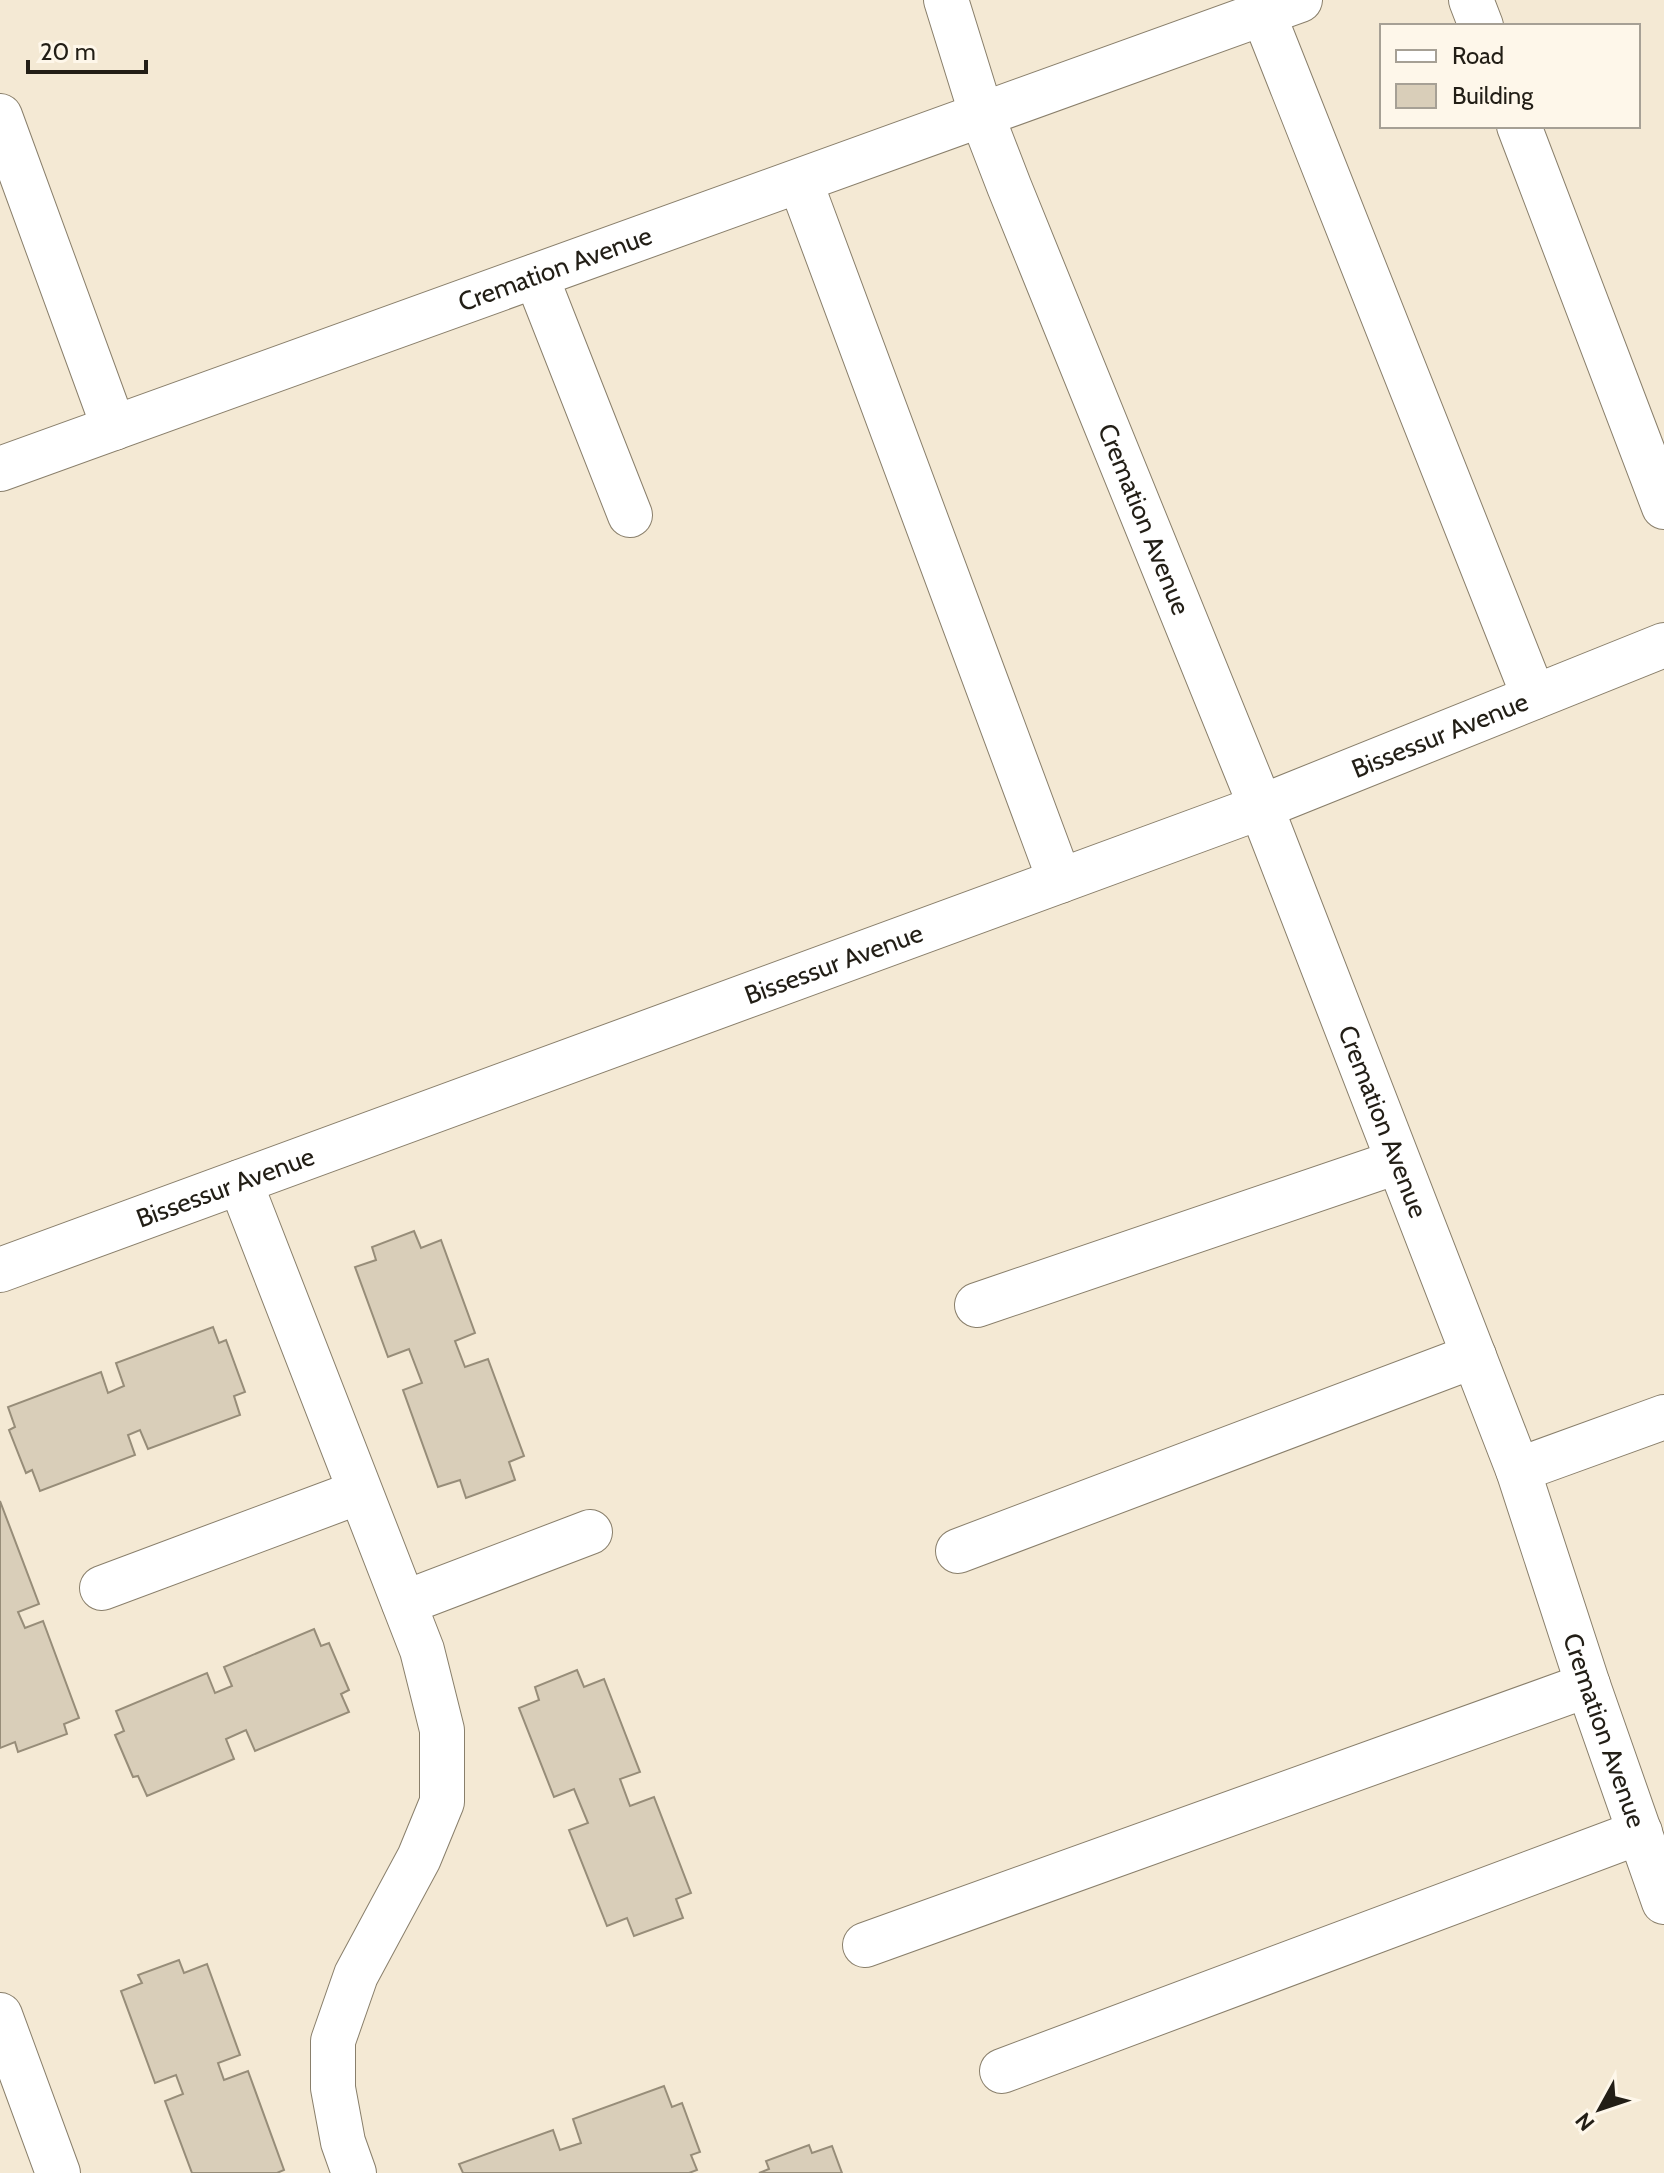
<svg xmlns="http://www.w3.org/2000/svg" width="1664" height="2173" viewBox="0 0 1664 2173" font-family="Cabin,sans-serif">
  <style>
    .building { fill: #d9ceb9; stroke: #978d79; stroke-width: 2 }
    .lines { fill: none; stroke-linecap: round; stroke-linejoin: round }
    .minor-casing { stroke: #897f6b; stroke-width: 46 }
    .minor { stroke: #fff; stroke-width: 44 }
    .labels { text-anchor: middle; stroke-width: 8; stroke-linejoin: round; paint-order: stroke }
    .street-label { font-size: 26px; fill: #221e16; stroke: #fef7ea }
  </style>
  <rect width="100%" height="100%" fill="#f4e9d4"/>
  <g class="building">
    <path d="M414 1231 421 1248 441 1240 475 1333 455 1341 465 1367 488 1359 524 1456 509 1462 515 1480 466 1498 460 1480 438 1487 403 1390 422 1383 409 1349 388 1357 355 1267 376 1260 372 1247Z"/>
    <path d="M213 1327 219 1343 226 1340 245 1392 234 1396 240 1415 148 1449 140 1430 128 1435 135 1455 40 1491 32 1470 26 1473 9 1430 15 1427 8 1407 101 1372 108 1393 124 1386 116 1363Z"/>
    <path d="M0 1501 39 1604 18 1612 25 1628 43 1621 79 1718 64 1724 67 1734 18 1752 15 1742 0 1748Z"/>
    <path d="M314 1629 321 1646 329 1643 349 1690 341 1694 349 1712 255 1751 246 1730 226 1739 234 1759 147 1796 138 1776 133 1777 115 1735 124 1731 116 1711 207 1673 215 1693 232 1686 224 1667Z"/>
    <path d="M577 1670 584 1687 604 1679 640 1772 620 1779 630 1806 654 1797 691 1893 676 1899 683 1918 634 1936 627 1918 607 1926 569 1830 588 1823 574 1789 554 1797 519 1708 539 1700 535 1687Z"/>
    <path d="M179 1960 184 1973 207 1964 240 2055 218 2063 224 2080 248 2071 284 2170 277 2173H192L165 2101 183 2094 176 2075 155 2083 121 1991 142 1983 138 1975Z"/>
    <path d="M664 2086 672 2107 682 2103 700 2152 691 2155 697 2170 689 2173H463L459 2164 553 2130 560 2150 581 2143 573 2119Z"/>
    <path d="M809 2145 812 2153 832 2146 842 2173H759L769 2169 766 2161Z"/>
  </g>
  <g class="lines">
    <g class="minor-casing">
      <g id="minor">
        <path id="s1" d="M946 0 982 116 1009 186 1261 807 1518 1470 1588 1685 1664 1902"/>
        <path d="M1471 0 1481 26"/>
        <path d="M1263 13 1534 697"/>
        <path d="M0 116 114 428"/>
        <path d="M1519 126 1664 507"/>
        <path d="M800 181 1060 881"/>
        <path d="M536 276 630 515"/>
        <path id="s2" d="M0 469 1300 0"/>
        <path d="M240 1182 422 1650 442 1730V1802L419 1858 356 1975 333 2041V2088L343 2142 354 2173"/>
        <path id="s3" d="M0 1270 1261 807 1664 645"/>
        <path d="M977 1305 1397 1162"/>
        <path d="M1518 1470 1664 1417"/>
        <path d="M958 1551 1474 1356"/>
        <path d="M102 1588 359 1492"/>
        <path d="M404 1603 590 1532"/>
        <path d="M865 1945 1588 1685"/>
        <path d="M0 2015 58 2173"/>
        <path d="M1002 2071 1640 1832"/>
      </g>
    </g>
    <use href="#minor" class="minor"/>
  </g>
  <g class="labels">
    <g class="street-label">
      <text dy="9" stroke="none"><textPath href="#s2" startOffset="590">Cremation Avenue</textPath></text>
      <text dy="9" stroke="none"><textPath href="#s1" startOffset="556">Cremation Avenue</textPath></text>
      <text dy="9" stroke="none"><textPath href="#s3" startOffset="1536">Bissessur Avenue</textPath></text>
      <text dy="9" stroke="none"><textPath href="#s3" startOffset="888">Bissessur Avenue</textPath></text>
      <text dy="9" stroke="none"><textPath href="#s1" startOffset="1204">Cremation Avenue</textPath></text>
      <text dy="9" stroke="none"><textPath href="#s3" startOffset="240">Bissessur Avenue</textPath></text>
      <text dy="9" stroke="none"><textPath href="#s1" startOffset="1852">Cremation Avenue</textPath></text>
    </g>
  </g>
  <rect x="1380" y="24" width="260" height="104" fill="#fef7ea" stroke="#a6a095" stroke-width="2"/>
  <rect x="1396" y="50" width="40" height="12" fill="#ffffff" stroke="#a6a095" stroke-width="2"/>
  <text x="1452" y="64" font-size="24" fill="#221e16">Road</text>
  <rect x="1396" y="84" width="40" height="24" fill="#d9ceb9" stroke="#a6a095" stroke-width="2"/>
  <text x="1452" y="104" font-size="24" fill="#221e16">Building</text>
  <g transform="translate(1600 2109) rotate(230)" stroke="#fef7ea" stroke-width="6" paint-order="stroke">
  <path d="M0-6L14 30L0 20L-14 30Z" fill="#221e16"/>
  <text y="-12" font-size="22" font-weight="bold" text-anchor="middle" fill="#221e16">N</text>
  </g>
  <path d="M28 60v12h118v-12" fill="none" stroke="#221e16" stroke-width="4"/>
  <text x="40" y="60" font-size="24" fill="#221e16" stroke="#fef7ea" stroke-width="6" paint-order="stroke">20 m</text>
</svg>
